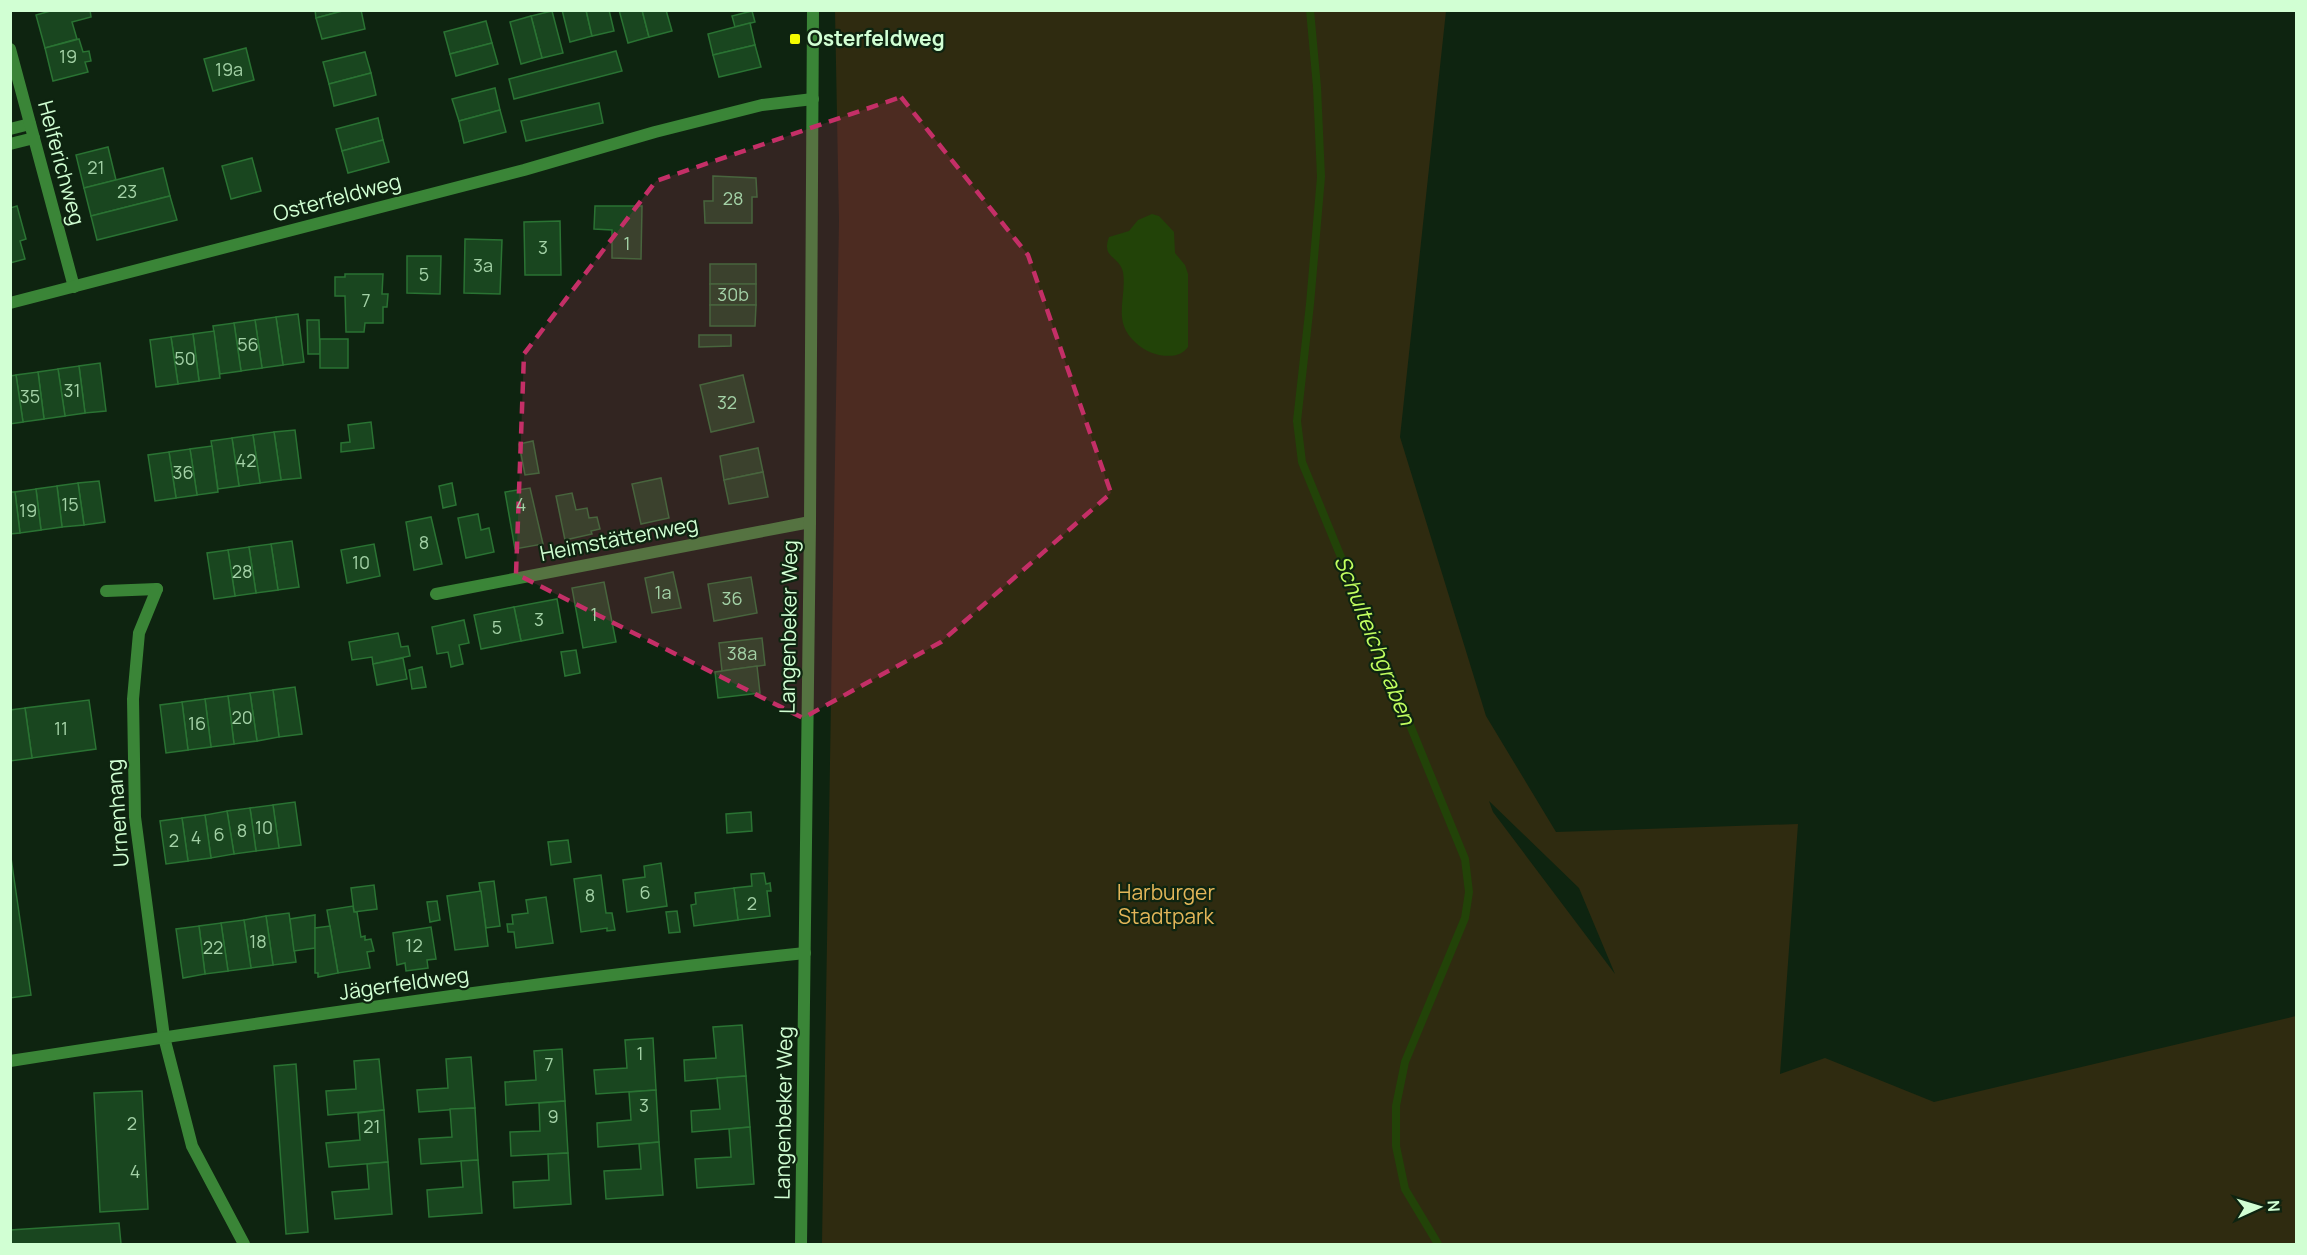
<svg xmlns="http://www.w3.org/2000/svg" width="2307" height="1255" viewBox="0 0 2307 1255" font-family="Manrope,sans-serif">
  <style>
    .green { fill: #2f2b10; fill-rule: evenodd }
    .water { fill: #224308 }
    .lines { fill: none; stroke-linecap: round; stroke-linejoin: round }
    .stream { stroke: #224308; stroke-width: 8 }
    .building { fill: #19461f; stroke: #2a7333; stroke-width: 1.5 }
    .service { stroke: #3a8537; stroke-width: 12 }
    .minor { stroke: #3a8537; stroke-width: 12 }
    .marked { fill: #c42f67; fill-opacity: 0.2; stroke: #c42f67; stroke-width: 4.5; stroke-dasharray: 12 8; stroke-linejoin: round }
    .poi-dot { fill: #f5fc00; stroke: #0e2410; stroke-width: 2 }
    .labels { text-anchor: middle; stroke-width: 4.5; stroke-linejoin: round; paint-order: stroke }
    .number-label { font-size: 18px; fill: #a3d1a6 }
    .poi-label { font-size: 21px; font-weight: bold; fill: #d1ffd3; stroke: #0e2410; text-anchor: start }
    .street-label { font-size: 21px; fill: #d1ffd3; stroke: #0e2410 }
    .park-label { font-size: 21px; fill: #e3b659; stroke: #0e2410 }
    .water-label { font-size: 22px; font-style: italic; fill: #c1ff5f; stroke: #0e2410 }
  </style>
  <rect width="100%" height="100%" fill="#0e2410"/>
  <path class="green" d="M835 11H1446L1400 437 1486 716 1556 832 1798 824 1780 1074 1825 1058 1934 1102 2296 1016V1244H822L839 221ZM1489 801 1579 888 1615 974 1493 812Z"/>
  <path class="water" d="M1152 214 1159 216 1174 232 1175 253 1185 265 1188 274V347C1181 356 1172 357 1159 355 1147 352 1141 348 1132 339 1113 319 1127 296 1123 272 1119 255 1101 259 1109 237L1129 231 1138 220Z"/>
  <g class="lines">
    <path class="stream" d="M1310 10 1317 87 1321 177 1310 304 1297 421 1302 462 1465 859 1469 892 1465 918 1405 1062 1396 1106V1146L1405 1189 1438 1244"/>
  </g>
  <g class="building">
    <path d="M54 10H90L91 17 72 22 77 39 45 48 36 15Z"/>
    <path d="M315 10H346L316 18Z"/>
    <path d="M346 10H361L365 29 322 39 316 18Z"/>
    <path d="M562 10H586L592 36 570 42Z"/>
    <path d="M586 10H609L614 31 592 36Z"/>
    <path d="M619 10H642L649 37 628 43Z"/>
    <path d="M642 10H666L672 31 649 37Z"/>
    <path d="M552 11 563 53 542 58 531 16Z"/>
    <path d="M752 11 755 22 735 27 732 16Z"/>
    <path d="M531 16 542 58 521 64 510 22Z"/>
    <path d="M486 21 492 43 450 54 444 32Z"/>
    <path d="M750 23 755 45 713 55 708 34Z"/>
    <path d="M79 39 83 52 89 51 91 61 85 62 88 72 53 81 45 48Z"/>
    <path d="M492 43 498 64 456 76 450 54Z"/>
    <path d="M755 45 761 67 719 77 713 55Z"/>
    <path d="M246 48 254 80 213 91 204 59Z"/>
    <path d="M616 51 622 71 514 99 509 79Z"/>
    <path d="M365 52 371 73 329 84 323 62Z"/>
    <path d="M371 73 376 95 334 106 329 84Z"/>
    <path d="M495 88 500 110 459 121 452 99Z"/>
    <path d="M599 103 603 123 526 141 521 121Z"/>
    <path d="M500 110 506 132 464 143 459 121Z"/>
    <path d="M378 118 383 140 342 151 336 129Z"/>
    <path d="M383 140 389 162 348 173 342 151Z"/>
    <path d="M108 147 116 180 84 188 76 155Z"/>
    <path d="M252 158 261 191 231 199 222 166Z"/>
    <path d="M163 168 170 196 91 216 84 188Z"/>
    <path d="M713 176 756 178 757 197H752V223H705L704 201H713Z"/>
    <path d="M170 196 177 220 97 240 91 216Z"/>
    <path d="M17 206 26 239 20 241 25 259 10 263V208Z"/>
    <path d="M595 206H642L641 259 612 258V230L594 229Z"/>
    <path d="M560 221 561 275H525L524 222Z"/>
    <path d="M465 239 502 240 500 294 464 293Z"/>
    <path d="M407 256H441L440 294 407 293Z"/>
    <rect x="710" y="264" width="46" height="20"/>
    <path d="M345 274H383L382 294H388L387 307H383V323H365L364 332H346L345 296H335V277H345Z"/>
    <rect x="710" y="284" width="46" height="21"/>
    <path d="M710 305H756L755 326H710Z"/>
    <path d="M298 314 304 362 283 365 276 317Z"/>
    <path d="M276 317 283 365 262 368 255 320Z"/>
    <path d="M255 320 262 368 241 371 234 323Z"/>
    <path d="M307 320H319L320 354H308Z"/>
    <path d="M234 323 241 371 220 374 213 326Z"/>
    <path d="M214 331 220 378 199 381 193 334Z"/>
    <path d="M193 334 199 381 178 384 171 337Z"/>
    <path d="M699 335H731V346L699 347Z"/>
    <path d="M171 337 178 384 156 387 150 340Z"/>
    <rect x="320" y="339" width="28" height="29"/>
    <path d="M100 363 106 411 85 413 79 366Z"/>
    <path d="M79 366 85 413 65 416 58 369Z"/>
    <path d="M58 369 65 416 44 419 38 372Z"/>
    <path d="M38 372 44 419 23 422 16 375Z"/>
    <path d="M16 375 23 422 10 424V376Z"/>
    <path d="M743 375 754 422 711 432 700 385Z"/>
    <path d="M371 422 374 448 341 452V443L350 442 348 425Z"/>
    <path d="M295 430 301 478 281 480 274 432Z"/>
    <path d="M274 432 281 480 260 483 253 435Z"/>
    <path d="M253 435 260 483 239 486 232 438Z"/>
    <path d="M232 438 239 486 218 489 211 441Z"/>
    <path d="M533 441 539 473 525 475 519 444Z"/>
    <path d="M212 446 218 492 197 495 190 449Z"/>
    <path d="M758 448 763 472 724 480 720 456Z"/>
    <path d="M190 449 197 495 176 498 169 452Z"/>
    <path d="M169 452 176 498 155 501 148 455Z"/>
    <path d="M763 472 768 497 729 504 724 480Z"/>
    <path d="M661 478 669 518 641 524 632 484Z"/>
    <path d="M99 481 105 522 84 525 78 483Z"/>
    <path d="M78 483 84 525 62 527 57 486Z"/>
    <path d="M452 483 456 505 443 508 439 486Z"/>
    <path d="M57 486 62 527 41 530 36 489Z"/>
    <path d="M530 488 543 544 515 549 505 492Z"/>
    <path d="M36 489 41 530 20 533 15 492Z"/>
    <path d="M10 492H15L20 533 10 534Z"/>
    <path d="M572 493 576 510 587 508 589 518 597 517 600 529 591 531 592 534 565 540 556 496Z"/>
    <path d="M478 514 481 530 489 528 494 552 466 558 458 518Z"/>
    <path d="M431 517 442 564 414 570 406 522Z"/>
    <path d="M292 541 299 587 278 590 271 544Z"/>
    <path d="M271 544 278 590 256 593 249 547Z"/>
    <path d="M374 544 380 576 347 583 341 550Z"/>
    <path d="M249 547 256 593 235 596 228 550Z"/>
    <path d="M228 550 235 596 214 599 207 553Z"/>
    <path d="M673 572 681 608 652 613 645 578Z"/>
    <path d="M751 577 757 613 714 621 708 584Z"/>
    <path d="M604 582 616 642 583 648 572 588Z"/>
    <path d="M557 599 563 633 521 641 514 607Z"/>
    <path d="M514 607 521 641 481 649 474 615Z"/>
    <path d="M464 620 469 643 459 645 463 664 451 667 448 652 437 654 432 627Z"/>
    <path d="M398 633 401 647 408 646 410 656 373 664 372 657 352 660 349 642Z"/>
    <path d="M762 638 765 665 722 671 719 643Z"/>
    <path d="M576 650 580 673 565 676 561 652Z"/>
    <path d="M403 658 407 679 377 685 373 664Z"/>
    <path d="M757 666 760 693 718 698 715 672Z"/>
    <path d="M422 667 426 687 412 689 409 670Z"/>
    <path d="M295 687 302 734 279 737 273 690Z"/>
    <path d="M273 690 279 737 257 741 250 693Z"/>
    <path d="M250 693 257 741 234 744 228 696Z"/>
    <path d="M228 696 234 744 211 747 205 699Z"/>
    <path d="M205 699 211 747 188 750 182 702Z"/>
    <path d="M89 700 96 749 32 758 25 708Z"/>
    <path d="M182 702 188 750 166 753 160 705Z"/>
    <path d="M25 708 32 758 10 761V710Z"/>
    <path d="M295 802 301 845 279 848 273 805Z"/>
    <path d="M273 805 279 848 256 851 250 808Z"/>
    <path d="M250 808 256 851 234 854 227 811Z"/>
    <path d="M227 811 234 854 211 858 205 815Z"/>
    <path d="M751 812 752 831 727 833 726 814Z"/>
    <path d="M205 815 211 858 188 861 182 818Z"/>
    <path d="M182 818 188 861 166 864 160 821Z"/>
    <path d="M568 840 571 862 551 865 548 842Z"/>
    <path d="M10 851 31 995 10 998Z"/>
    <path d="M661 863 667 906 627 912 623 880 645 877 644 866Z"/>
    <path d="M764 873 766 884 770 883 771 891H767L770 916 738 920 734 888 752 886 751 874Z"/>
    <path d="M601 875 606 913H612L615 930 607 931V928L581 932 574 879Z"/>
    <path d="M494 881 500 926 486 928 479 883Z"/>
    <path d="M374 885 377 909 354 912 351 888Z"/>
    <path d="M734 888 738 920 694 926 691 905 696 904 695 893Z"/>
    <path d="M481 891 488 946 455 950 447 896Z"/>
    <path d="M546 897 553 943 516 948 514 932H508L507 924H513L512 915 528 913 526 900Z"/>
    <path d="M437 901 440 920 430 922 427 902Z"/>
    <path d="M353 906 354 912H357L361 937 365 936V940L371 939 374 951 367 952 370 968 338 973 327 910Z"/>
    <path d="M677 911 680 932 669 933 666 912Z"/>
    <path d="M289 913 296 962 273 965 266 916Z"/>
    <path d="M315 915V948L294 951 290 919Z"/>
    <path d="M266 916 273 965 251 968 244 920Z"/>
    <path d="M244 920 251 968 228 971 221 923Z"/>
    <path d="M221 923 228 971 205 974 199 926Z"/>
    <path d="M199 926 205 974 183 978 176 929Z"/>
    <path d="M330 926 338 973 318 977V973H315V928Z"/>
    <path d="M431 927 436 959 427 960 428 968 406 971 405 963 397 965 393 933Z"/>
    <path d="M742 1025 746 1076 685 1081 684 1060 716 1058 713 1027Z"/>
    <path d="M653 1038 656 1090 596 1094 594 1070 627 1068 625 1040Z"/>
    <path d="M562 1049 565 1101 506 1105 505 1082 536 1080 534 1051Z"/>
    <path d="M471 1057 475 1108 419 1112 417 1090 448 1088 446 1059Z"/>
    <path d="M379 1059 384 1110 328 1115 326 1091 356 1089 354 1061Z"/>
    <path d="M296 1064 308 1232 286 1234 274 1066Z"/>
    <path d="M746 1076 750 1127 692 1132 691 1111 720 1109 717 1078Z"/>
    <path d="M656 1090 659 1142 598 1147 597 1123 631 1120 629 1092Z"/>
    <path d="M142 1091 148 1209 100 1212 94 1093Z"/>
    <path d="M565 1101 568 1153 511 1156 510 1132 540 1131 539 1103Z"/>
    <path d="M475 1108 478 1160 421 1164 419 1139 452 1137 450 1109Z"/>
    <path d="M384 1110 388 1162 329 1167 326 1143 360 1140 358 1113Z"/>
    <path d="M750 1127 754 1184 697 1188 695 1159 731 1157 729 1129Z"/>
    <path d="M659 1142 663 1195 606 1199 604 1171 641 1169 639 1144Z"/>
    <path d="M568 1153 571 1204 514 1208 513 1182 549 1180 548 1154Z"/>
    <path d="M478 1160 482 1213 429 1217 427 1190 463 1187 461 1161Z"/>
    <path d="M388 1162 392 1214 335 1219 332 1192 369 1189 367 1164Z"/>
    <path d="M119 1223 121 1244H10V1230Z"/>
  </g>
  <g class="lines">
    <g class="service">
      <path d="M10 129 30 124"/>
      <path d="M10 144 34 138"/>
      <path d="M106 591 157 589"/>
    </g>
    <g class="minor">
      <path d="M10 49 74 287"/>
      <path d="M10 303 524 170 655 132 762 105 813 99"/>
      <path d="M157 589 139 633 133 699 135 817 164 1037 192 1146 244 1244"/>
      <path d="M436 594 810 522"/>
      <path d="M10 1061C274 1020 539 981 805 953"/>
      <path d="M801 1244 810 522 813 10"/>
    </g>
  </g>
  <path class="marked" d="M901 97 1028 255 1111 493 941 642 803 718 516 574 524 354 656 181Z"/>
  <rect class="poi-dot" x="789" y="33" width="12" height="12" rx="3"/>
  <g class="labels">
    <g class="number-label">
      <text x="68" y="63">19</text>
      <text x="229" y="76">19a</text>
      <text x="96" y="174">21</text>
      <text x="127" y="198">23</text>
      <text x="733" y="205">28</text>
      <text x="627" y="250">1</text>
      <text x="543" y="254">3</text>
      <text x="483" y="272">3a</text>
      <text x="424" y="281">5</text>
      <text x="733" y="301">30b</text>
      <text x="366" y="307">7</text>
      <text x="248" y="351">56</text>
      <text x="185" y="365">50</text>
      <text x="72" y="397">31</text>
      <text x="30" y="403">35</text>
      <text x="727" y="409">32</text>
      <text x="246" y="467">42</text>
      <text x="183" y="479">36</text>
      <text x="70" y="511">15</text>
      <text x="521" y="511">4</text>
      <text x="28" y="517">19</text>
      <text x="424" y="549">8</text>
      <text x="361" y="569">10</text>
      <text x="242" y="578">28</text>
      <text x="663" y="599">1a</text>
      <text x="732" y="605">36</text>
      <text x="594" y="621">1</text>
      <text x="539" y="626">3</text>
      <text x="497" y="634">5</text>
      <text x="742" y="660">38a</text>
      <text x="242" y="724">20</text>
      <text x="197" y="730">16</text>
      <text x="61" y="735">11</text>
      <text x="264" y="834">10</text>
      <text x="242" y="837">8</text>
      <text x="219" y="841">6</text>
      <text x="196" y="844">4</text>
      <text x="174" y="847">2</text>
      <text x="645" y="899">6</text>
      <text x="590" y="902">8</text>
      <text x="752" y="910">2</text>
      <text x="258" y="948">18</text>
      <text x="414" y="952">12</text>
      <text x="213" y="954">22</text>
      <text x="640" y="1060">1</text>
      <text x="549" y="1071">7</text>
      <text x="644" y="1112">3</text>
      <text x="553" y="1123">9</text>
      <text x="132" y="1130">2</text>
      <text x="372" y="1133">21</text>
      <text x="135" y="1178">4</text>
    </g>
    <g class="poi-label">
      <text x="807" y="46">Osterfeldweg</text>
    </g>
    <g class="street-label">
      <text transform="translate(61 163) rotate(75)" y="7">Helferichweg</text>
      <text transform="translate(337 198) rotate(-15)" y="7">Osterfeldweg</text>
      <text transform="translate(619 539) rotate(-11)" y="7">Heimstättenweg</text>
      <text transform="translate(789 627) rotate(-89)" y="7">Langenbeker Weg</text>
      <text transform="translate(118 813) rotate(-94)" y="7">Urnenhang</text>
      <text transform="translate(404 984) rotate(-8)" y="7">Jägerfeldweg</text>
      <text transform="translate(784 1113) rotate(-89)" y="7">Langenbeker Weg</text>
    </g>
    <g class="park-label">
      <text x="1166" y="900">Harburger<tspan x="1166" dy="24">Stadtpark</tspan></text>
    </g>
    <g class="water-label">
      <text transform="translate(1375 640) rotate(68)" y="8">Schulteichgraben</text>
    </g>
  </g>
  <rect width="2307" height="1255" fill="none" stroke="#d1ffd3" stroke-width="24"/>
  <g transform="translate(2259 1207) rotate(86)" stroke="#0e2410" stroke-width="4.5" paint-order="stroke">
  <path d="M0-4.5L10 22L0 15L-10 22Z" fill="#d1ffd3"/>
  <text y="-9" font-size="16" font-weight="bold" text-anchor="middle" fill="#d1ffd3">N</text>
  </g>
</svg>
